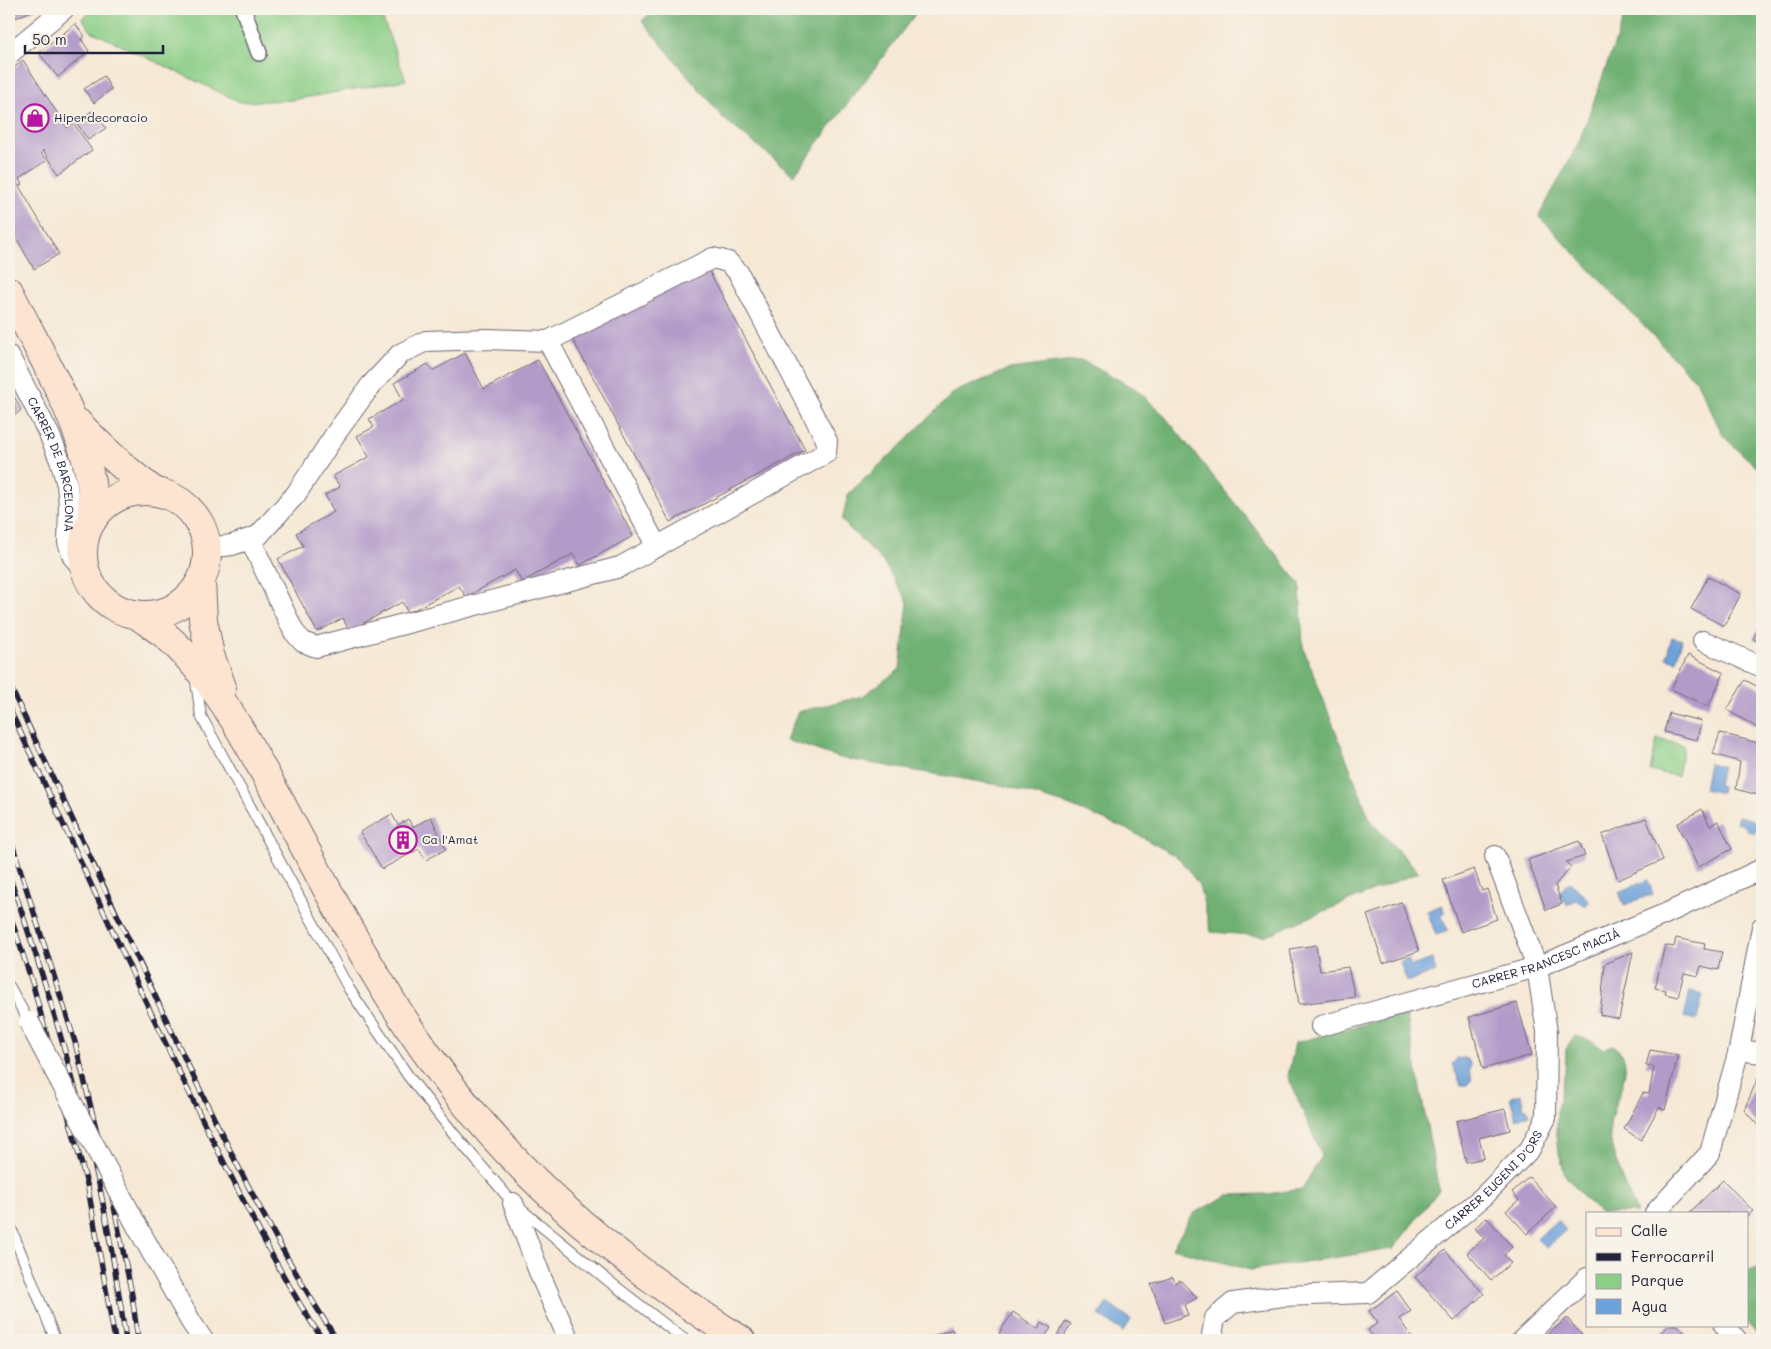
<svg xmlns="http://www.w3.org/2000/svg" width="1771" height="1349" viewBox="0 0 1771 1349" font-family="Mali,sans-serif">
  <style>
    .green { fill: #8bce86; stroke: #567860 }
    .forest { fill: #70b173; stroke: #496a57 }
    .water { fill: #6ea2da; stroke: #48628a }
    .building { fill: #b29ac9 }
    .lines { fill: none; stroke-linecap: round; stroke-linejoin: round }
    .service-casing { stroke: #6c6771; stroke-width: 12 }
    .pedestrian-casing { stroke: #6c6771; stroke-width: 18 }
    .minor-casing { stroke: #6c6771; stroke-width: 22 }
    .secondary-casing { stroke: #6c6771; stroke-width: 30 }
    .service { stroke: #fff; stroke-width: 10 }
    .pedestrian { stroke: #fff; stroke-width: 15 }
    .minor { stroke: #fff; stroke-width: 20 }
    .secondary { stroke: #fde4d1; stroke-width: 28 }
    .rail-casing { stroke: #22223b; stroke-width: 5.5 }
    .rail { stroke: #f7f3e8; stroke-width: 4; stroke-dasharray: 11; stroke-linecap: butt }
    .minor-bridge-casing { stroke: #6c6771; stroke-width: 22; stroke-linecap: butt }
    .minor-bridge { stroke: #fff; stroke-width: 20 }
    .labels { text-anchor: middle; stroke-width: 4; stroke-linejoin: round; paint-order: stroke }
    .poi-label { font-size: 12px; fill: #22223b; stroke: #f7f3e8; text-anchor: start }
    .street-label { font-size: 12px; fill: #22223b; stroke: #f7f3e8 }
  </style>
  <rect width="100%" height="100%" fill="#f7f3e8"/>
  <filter id="ink" filterUnits="userSpaceOnUse"><feTurbulence type="fractalNoise" baseFrequency=".02" numOctaves="2"/><feDisplacementMap in="SourceGraphic" scale="10" xChannelSelector="R" yChannelSelector="G"/><feConvolveMatrix kernelMatrix="1 2 1 2 8 2 1 2 1" color-interpolation-filters="sRGB"/></filter>
  <filter id="wash" filterUnits="userSpaceOnUse"><feTurbulence type="fractalNoise" baseFrequency=".0096" numOctaves="4" result="noise"/><feDisplacementMap in="SourceGraphic" scale="20" xChannelSelector="R" yChannelSelector="G"/><feGaussianBlur stdDeviation="1.12" result="paint"/><feColorMatrix in="noise" values="0 0 0 0 0 0 0 0 0 0 0 0 0 0 0 0 0 1.4 0 .05"/><feComposite in="paint" operator="in"/></filter>
  <g filter="url(#wash)">
    <rect width="100%" height="100%" fill="#f6e8d5"/>
    <g class="green">
      <path d="M94 9H379L406 80 292 100 240 102 91 31 82 18Z"/>
      <path d="M1657 739 1684 745 1678 776 1650 771Z"/>
    </g>
    <g class="forest">
      <path d="M655 9H919L794 175 725 120 642 21Z"/>
      <path d="M1627 9H1762V472L1724 437 1697 382 1539 216 1579 142Z"/>
      <path d="M1081 360 1136 389 1162 413 1300 584 1303 647 1371 822 1419 872 1264 936 1211 932 1199 885 1179 858 1131 831 1068 805 1005 786 840 758 786 740 798 712 863 696 900 669 908 602 883 562 842 521 848 494 895 451 954 392 1010 369Z"/>
      <path d="M1406 1013 1439 1190 1393 1249 1250 1270 1172 1248 1194 1213 1229 1195 1268 1194 1302 1189 1322 1156 1288 1076 1295 1043Z"/>
      <path d="M1575 1036 1592 1041 1603 1049 1613 1046C1616 1048 1620 1051 1622 1054 1633 1073 1612 1104 1610 1125 1607 1148 1628 1191 1637 1213H1600L1586 1200 1565 1175 1557 1145V1110L1565 1071 1566 1049Z"/>
      <path d="M1762 1266V1339L1747 1323V1272Z"/>
    </g>
    <g class="water">
      <path d="M1672 637 1682 640 1676 661 1666 658Z"/>
      <path d="M1709 763 1722 766 1718 785 1722 786 1721 793 1704 789Z"/>
      <path d="M1738 816 1760 822 1759 830 1754 833 1748 831 1745 826 1736 822Z"/>
      <path d="M1648 880 1653 894 1624 905 1619 892Z"/>
      <path d="M1570 882 1590 901 1585 906 1576 900 1567 905 1558 893Z"/>
      <path d="M1442 905 1445 913 1441 914 1448 931 1436 935 1427 911Z"/>
      <path d="M1408 959 1411 966 1432 959 1436 972 1407 982 1400 962Z"/>
      <path d="M1690 991 1703 994 1697 1020 1684 1017Z"/>
      <path d="M1463 1058 1468 1060 1471 1065 1469 1070 1472 1080 1467 1085H1461L1452 1064 1457 1059Z"/>
      <path d="M1521 1094 1524 1108H1527L1529 1115 1516 1119 1510 1097Z"/>
      <path d="M1557 1220 1566 1230 1546 1248 1537 1239Z"/>
      <path d="M1107 1303 1131 1320 1123 1332 1099 1315Z"/>
    </g>
    <g id="blocks">
      <g class="building">
        <path d="M9 9H36L13 19Z"/>
        <path d="M75 24 85 36 81 39 89 51 58 77 39 53Z"/>
        <path d="M23 60 67 128 73 123 92 150 59 174 43 150 41 153 47 160 19 179 22 184 19 186 59 254 34 269 9 225V72Z"/>
        <path d="M104 76 111 89 94 103 84 89Z"/>
        <path d="M94 110 106 128 88 140 76 122Z"/>
        <path d="M708 269 805 450 670 522 572 338Z"/>
        <path d="M465 353 484 389 538 360 633 536 580 565 573 554 522 582 515 570 466 597 459 586 408 613 402 602 349 631 343 618 317 632 278 559 303 546 296 533 334 512 325 495 340 487 333 476 369 457 357 436 374 427 369 419 403 400 394 383 428 364 432 371Z"/>
        <path d="M9 386 21 410 9 420Z"/>
        <path d="M1708 577 1741 594 1724 626 1691 609Z"/>
        <path d="M1762 621V644L1753 639Z"/>
        <path d="M1688 655 1724 673 1708 707 1671 689Z"/>
        <path d="M1745 680 1762 689 1761 730 1727 710Z"/>
        <path d="M1669 713 1701 721 1697 740 1664 732Z"/>
        <path d="M1720 733 1762 744V796L1736 789 1740 762 1713 754Z"/>
        <path d="M1702 809 1710 826 1718 821 1732 849 1698 867 1677 824Z"/>
        <path d="M392 814 398 825 408 819 413 827 431 817 446 849 426 860 419 849 382 869 360 832Z"/>
        <path d="M1646 818 1663 860 1618 880 1602 835Z"/>
        <path d="M1579 841 1585 856 1566 862 1571 867 1555 885 1562 904 1546 910 1528 860Z"/>
        <path d="M1474 869 1482 891 1487 889 1497 919 1461 932 1443 880Z"/>
        <path d="M1402 903 1419 951 1383 963 1367 915Z"/>
        <path d="M1676 938 1705 944 1704 949 1722 952 1718 970 1701 966 1698 976 1684 973 1678 997 1665 994 1666 990 1655 988 1665 945 1674 947Z"/>
        <path d="M1316 945 1320 971 1348 967 1355 997 1299 1004 1290 949Z"/>
        <path d="M1633 952 1619 1019 1600 1015 1605 964Z"/>
        <path d="M1517 1003 1532 1055 1483 1069 1469 1017Z"/>
        <path d="M1650 1050 1678 1055 1665 1110 1659 1107 1641 1140 1624 1129 1643 1093 1649 1094 1654 1067 1646 1066Z"/>
        <path d="M1758 1078 1762 1083V1130L1744 1110Z"/>
        <path d="M1505 1109 1510 1130 1479 1138 1484 1158 1466 1162 1456 1121Z"/>
        <path d="M1529 1177 1556 1207 1527 1234 1506 1211 1519 1200 1512 1192Z"/>
        <path d="M1723 1180 1753 1211 1747 1216V1213H1689Z"/>
        <path d="M1486 1217 1512 1247 1504 1255 1511 1263 1491 1280 1467 1253 1484 1238 1475 1228Z"/>
        <path d="M1445 1250 1484 1294 1454 1321 1415 1277Z"/>
        <path d="M1173 1277 1175 1283 1180 1280 1197 1298 1184 1305 1188 1315 1165 1323 1151 1284Z"/>
        <path d="M1397 1291 1411 1311 1399 1319 1414 1340H1376L1368 1330 1378 1323 1369 1311Z"/>
        <path d="M1013 1312 1038 1329 1042 1322 1051 1328 1043 1340H1009L999 1333Z"/>
        <path d="M1567 1318 1586 1340H1541Z"/>
        <path d="M1066 1321 1071 1324 1062 1340H1055Z"/>
        <path d="M1669 1325H1678L1690 1339 1653 1340Z"/>
        <path d="M952 1329 956 1340H923Z"/>
      </g>
    </g>
  </g>
  <g filter="url(#ink)">
    <use href="#blocks" fill-opacity="0" stroke="#6c6771" stroke-width="1"/>
    <g class="lines">
      <g class="service-casing">
        <g id="service">
          <path d="M195 675 201 716 349 989 409 1077 454 1134 513 1203 610 1282 685 1340"/>
          <path d="M9 986 29 1022"/>
          <path d="M9 1223 53 1334V1340"/>
        </g>
      </g>
      <g class="pedestrian-casing">
        <path id="pedestrian" d="M243 9 259 53"/>
      </g>
      <g class="minor-casing">
        <g id="minor">
          <path d="M9 54 64 9"/>
          <path d="M548 341 657 547"/>
          <path id="s1" d="M9 356 50 436 61 463 67 485 69 504 68 542 73 557 87 573"/>
          <path d="M208 548 232 545 258 536 296 494 336 433 371 385 400 354 426 341 486 339 548 341 713 258 728 262 738 272 827 441 826 453 620 567 316 647 303 642 294 632 250 539"/>
          <path d="M1703 641 1762 667"/>
          <path id="s2" d="M1321 1026 1537 967 1665 914 1762 869"/>
          <path d="M1739 1050 1762 1053"/>
          <path d="M513 1203 541 1277 569 1340"/>
          <path d="M1655 1213 1710 1153 1739 1050 1762 927"/>
          <path d="M138 1228 191 1322 203 1340"/>
          <path d="M1724 1325 1737 1340"/>
          <path id="s3" d="M1216 1340 1212 1335 1215 1318 1233 1303 1283 1296 1368 1293 1484 1196 1530 1149 1546 1118 1547 1032 1537 967 1495 856"/>
          <path d="M1522 1340 1587 1278"/>
        </g>
      </g>
      <g class="secondary-casing">
        <g id="secondary">
          <path d="M9 291C38 350 80 417 91 482 93 495 92 508 92 521"/>
          <path d="M77 422C101 447 125 470 154 491"/>
          <circle cx="145" cy="553" r="62"/>
          <path d="M201 581 203 620 210 655 222 687"/>
          <path d="M136 614C145 621 155 627 164 634 217 680 248 743 281 803 311 860 341 917 374 972 428 1064 497 1150 578 1220 629 1264 684 1304 741 1340"/>
        </g>
      </g>
      <use href="#service" class="service"/>
      <use href="#pedestrian" class="pedestrian"/>
      <use href="#minor" class="minor"/>
      <use href="#secondary" class="secondary"/>
      <g class="rail-casing">
        <g id="rail">
          <path d="M9 684C63 800 117 917 173 1034 223 1138 274 1243 337 1340"/>
          <path d="M9 708C76 850 140 994 210 1135 246 1205 279 1275 323 1340"/>
          <path d="M9 834 75 1042 109 1182 132 1295 138 1340"/>
          <path d="M9 875C44 975 75 1079 99 1184 110 1235 118 1288 126 1340"/>
          <path d="M9 912 33 985 88 1188 115 1340"/>
        </g>
      </g>
      <use href="#rail" class="rail"/>
      <g class="minor-bridge-casing">
        <path id="minor-bridge" d="M29 1022 138 1228"/>
      </g>
      <use href="#minor-bridge" class="minor-bridge"/>
    </g>
  </g>
  <defs>
    <g id="shop-ring" transform="scale(1.4375)"><circle r="9.5" fill="#f7f3e8" stroke="#b5179e" stroke-width="1.5"/><path d="M-5-2.5h2.3a2.7 3.5 0 0 1 5.4 0H5L5.5 6h-11ZM-1.5-2.5h3a1.5 2.3 0 0 0-3 0Z" fill="#b5179e"/></g>
    <g id="building-ring" transform="scale(1.4375)"><circle r="9.5" fill="#f7f3e8" stroke="#b5179e" stroke-width="1.5"/><path d="M-4-6H4V6H1V3H-1V6H-4ZM-2.5-4.3h1.7v1.8h-1.7ZM.8-4.3h1.7v1.8H.8ZM-2.5-1h1.7V.8h-1.7ZM.8-1h1.7V.8H.8Z" fill="#b5179e"/></g>
  </defs>
  <g fill-rule="evenodd">
    <use href="#shop-ring" x="35" y="118"/>
    <use href="#building-ring" x="403" y="840"/>
  </g>
  <g class="labels">
    <g class="poi-label">
      <text x="54" y="122">Hiperdecoracio</text>
      <text x="422" y="844">Ca l'Amat</text>
    </g>
    <g class="street-label">
      <text dy="4" stroke="none"><textPath href="#s1" startOffset="118">CARRER DE BARCELONA</textPath></text>
      <text dy="4" stroke="none"><textPath href="#s2" startOffset="235">CARRER FRANCESC MACIÁ</textPath></text>
      <text dy="4" stroke="none"><textPath href="#s3" startOffset="352">CARRER EUGENI D'ORS</textPath></text>
    </g>
  </g>
  <rect width="1771" height="1349" fill="none" stroke="#f7f3e8" stroke-width="30"/>
  <rect x="1586" y="1212" width="162" height="115" fill="#f7f3e8" stroke="#a29fa3"/>
  <rect x="1596" y="1228" width="25" height="8" fill="#fde4d1" stroke="#a29fa3"/>
  <text x="1631" y="1236" font-size="15" fill="#22223b">Calle</text>
  <rect x="1596" y="1253" width="25" height="8" fill="#22223b" stroke="#a29fa3"/>
  <text x="1631" y="1262" font-size="15" fill="#22223b">Ferrocarril</text>
  <rect x="1596" y="1274" width="25" height="15" fill="#8bce86" stroke="#a29fa3"/>
  <text x="1631" y="1286" font-size="15" fill="#22223b">Parque</text>
  <rect x="1596" y="1299" width="25" height="15" fill="#6ea2da" stroke="#a29fa3"/>
  <text x="1631" y="1312" font-size="15" fill="#22223b">Agua</text>
  <path d="M25 45v8h138v-8" fill="none" stroke="#22223b" stroke-width="2.5"/>
  <text x="32" y="45" font-size="15" fill="#22223b" stroke="#f7f3e8" stroke-width="4" paint-order="stroke">50 m</text>
</svg>
